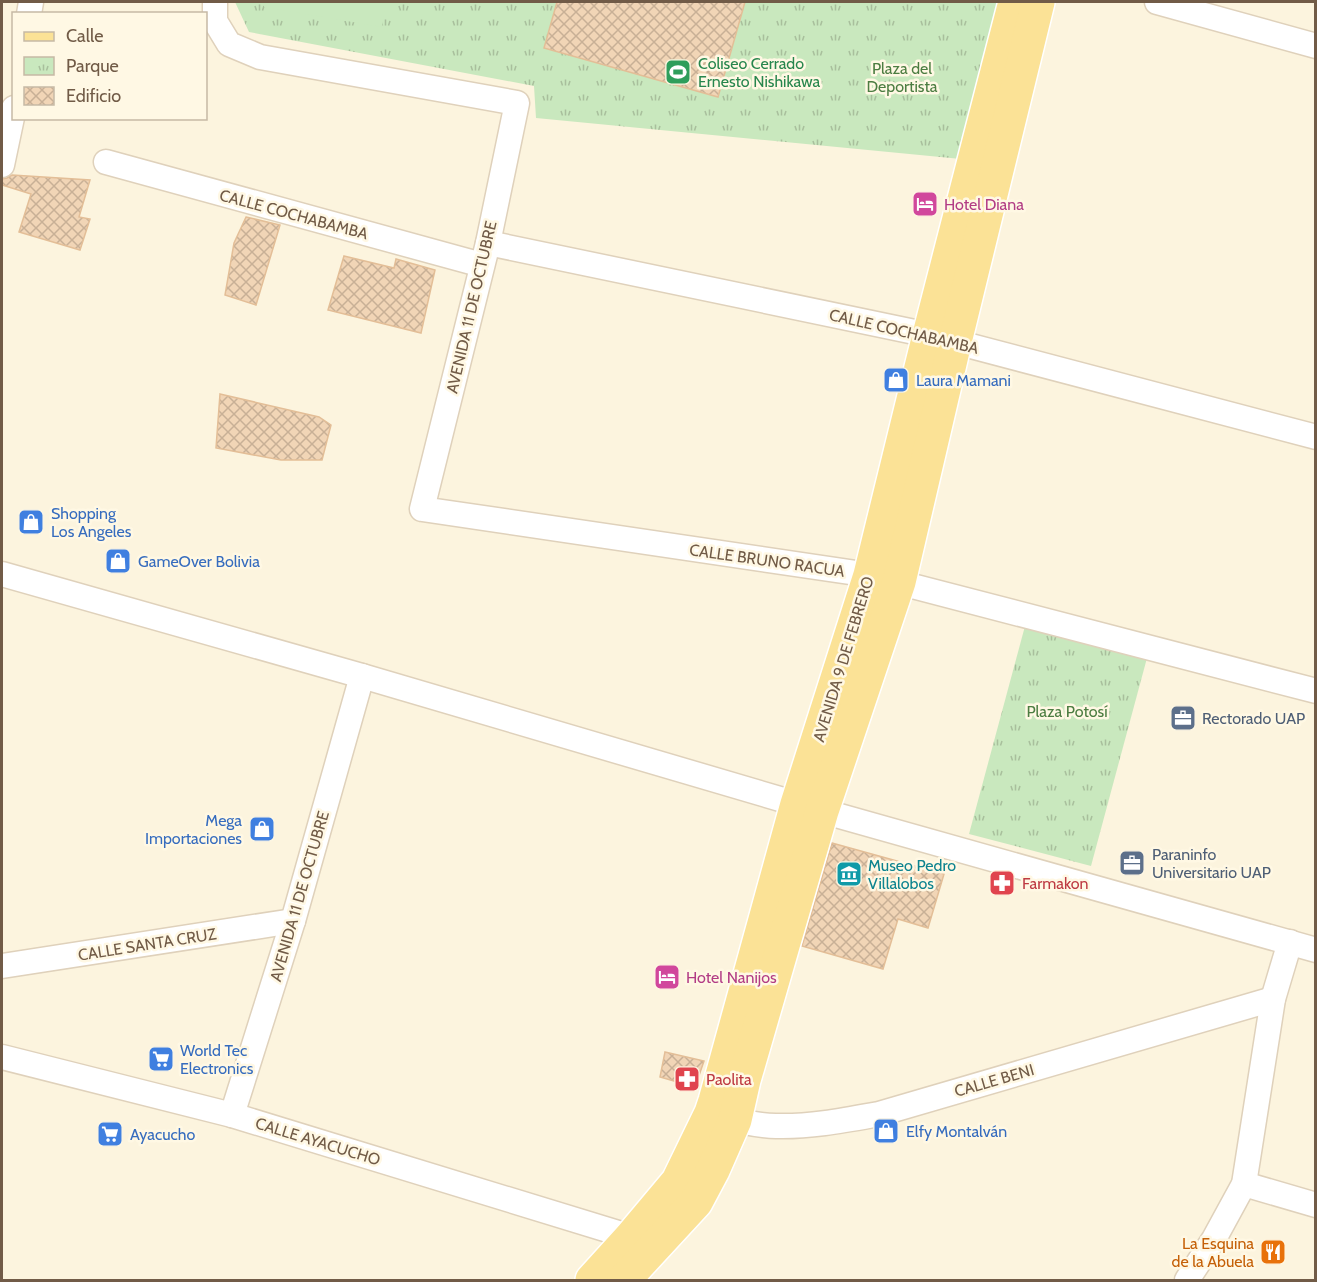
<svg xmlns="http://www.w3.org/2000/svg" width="1317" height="1282" viewBox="0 0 1317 1282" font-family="Cabin,sans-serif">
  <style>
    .park { fill: url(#park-tufts) }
    .pitch { fill: #c9e8be }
    .building { fill: url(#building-cross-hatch); stroke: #e3be97; stroke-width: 1.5 }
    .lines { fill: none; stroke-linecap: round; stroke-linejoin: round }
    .street-casing { stroke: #dfd1bb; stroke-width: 27 }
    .primary-casing { stroke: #fff; stroke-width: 36 }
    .street { stroke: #fff; stroke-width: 24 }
    .primary { stroke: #fbe296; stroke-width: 33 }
    .labels { text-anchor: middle; stroke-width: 5; stroke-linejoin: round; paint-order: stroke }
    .leisure-label { font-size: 16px; fill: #27864d; stroke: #fff8e4; text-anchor: start }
    .park-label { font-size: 16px; fill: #4c7d41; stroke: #fff8e4 }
    .hotel-label { font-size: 16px; fill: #b23c85; stroke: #fff8e4; text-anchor: start }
    .street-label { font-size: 16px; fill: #715b47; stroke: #fff8e4 }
    .shop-label { font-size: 16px; fill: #366cbe; stroke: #fff8e4; text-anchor: start }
    .service-label { font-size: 16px; fill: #4e5e75; stroke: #fff8e4; text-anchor: start }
    .culture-label { font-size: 16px; fill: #0d838f; stroke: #fff8e4; text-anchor: start }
    .health-label { font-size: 16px; fill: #be3a42; stroke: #fff8e4; text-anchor: start }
    .food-label { font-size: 16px; fill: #c56008; stroke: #fff8e4; text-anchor: end }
  </style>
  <defs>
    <pattern id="park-tufts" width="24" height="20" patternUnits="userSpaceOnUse" patternTransform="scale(1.5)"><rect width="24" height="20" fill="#c9e8be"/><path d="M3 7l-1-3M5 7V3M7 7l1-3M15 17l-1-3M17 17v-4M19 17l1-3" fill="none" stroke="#a8bf9c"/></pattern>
    <pattern id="building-cross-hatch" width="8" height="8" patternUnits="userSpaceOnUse" patternTransform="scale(1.5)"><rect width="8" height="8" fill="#f1d5b6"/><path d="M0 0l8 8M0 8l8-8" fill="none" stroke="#c8b096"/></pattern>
  </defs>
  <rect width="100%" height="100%" fill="#fcf4de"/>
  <g class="park">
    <path d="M235 2H1001L961 159 536 118 534 86 249 32Z"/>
    <path d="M1025 626 1147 658 1091 866 969 834Z"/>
  </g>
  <path class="pitch" d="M265 2H386L382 27 264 7Z"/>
  <g class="building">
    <path d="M557 2H745L718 97 544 48Z"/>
    <path d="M12 175 90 180 79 217 90 219 80 250 19 232 31 194 2 185V179L7 178Z"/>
    <path d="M246 217 280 225 256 305 225 295 234 243Z"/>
    <path d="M344 256 394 268 396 259 435 270 421 333 328 310Z"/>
    <path d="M220 394 319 417 331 425 322 460H281L216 448Z"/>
    <path d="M832 843 944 874 928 928 898 919 883 969 802 946Z"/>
    <path d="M665 1052 704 1061 695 1087 660 1077Z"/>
  </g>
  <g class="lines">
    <g class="street-casing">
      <g id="street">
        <path d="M215 2V21L229 44 260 57 517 103 488 243 422 509 870 575 1316 691"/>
        <path d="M1157 2 1316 46"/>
        <path d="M29 14 31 2"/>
        <path d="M106 162 482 265"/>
        <path d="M2 165 14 108"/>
        <path d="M488 243 929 335 1316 437"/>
        <path d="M2 574 362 676 797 804 1316 950"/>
        <path d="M2 966 293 921"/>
        <path d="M2 1057 232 1115 631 1237"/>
        <path d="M232 1115 293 921 362 676"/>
        <path d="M720 1116C738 1121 758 1126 776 1126 811 1127 846 1120 879 1114L1273 999"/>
        <path d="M1244 1184 1316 1205"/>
        <path d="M1187 1280 1214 1239 1244 1184 1273 999 1290 942"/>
      </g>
    </g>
    <g class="primary-casing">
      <g id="primary">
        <path d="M592 1280 631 1237 678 1181 711 1113 715 1101 797 804 870 575 929 335 1015 2"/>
        <path d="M624 1280 696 1202 713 1170 735 1120 744 1080 822 811 899 582 955 342 1038 2"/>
      </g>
    </g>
    <use href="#street" class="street"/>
    <use href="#primary" class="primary"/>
  </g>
  <defs>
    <g id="stadium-square" transform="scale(1.35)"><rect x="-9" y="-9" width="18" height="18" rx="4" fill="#2e9e5b" stroke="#fff8e4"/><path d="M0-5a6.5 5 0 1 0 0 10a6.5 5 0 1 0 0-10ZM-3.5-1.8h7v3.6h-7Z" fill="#fff"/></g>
    <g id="hotel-square" transform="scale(1.35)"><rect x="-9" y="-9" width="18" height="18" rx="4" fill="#d1479c" stroke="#fff8e4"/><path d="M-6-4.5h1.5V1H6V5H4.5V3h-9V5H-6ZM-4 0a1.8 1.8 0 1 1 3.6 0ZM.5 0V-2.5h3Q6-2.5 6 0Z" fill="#fff"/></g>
    <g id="shop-square" transform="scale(1.35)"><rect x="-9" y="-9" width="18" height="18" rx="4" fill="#3f7fe0" stroke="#fff8e4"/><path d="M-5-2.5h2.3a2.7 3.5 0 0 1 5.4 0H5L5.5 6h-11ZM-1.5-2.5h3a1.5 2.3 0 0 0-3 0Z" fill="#fff"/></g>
    <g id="office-square" transform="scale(1.35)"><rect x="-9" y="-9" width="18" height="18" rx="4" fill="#5c6f8a" stroke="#fff8e4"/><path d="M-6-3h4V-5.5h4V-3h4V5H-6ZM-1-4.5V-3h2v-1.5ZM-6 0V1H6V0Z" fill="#fff"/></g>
    <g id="museum-square" transform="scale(1.35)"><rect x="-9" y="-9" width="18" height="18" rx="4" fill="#0f9aa8" stroke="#fff8e4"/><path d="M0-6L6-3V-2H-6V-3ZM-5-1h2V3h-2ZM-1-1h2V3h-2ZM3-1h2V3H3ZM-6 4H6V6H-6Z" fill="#fff"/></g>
    <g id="pharmacy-square" transform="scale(1.35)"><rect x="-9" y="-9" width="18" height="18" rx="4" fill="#e0444e" stroke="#fff8e4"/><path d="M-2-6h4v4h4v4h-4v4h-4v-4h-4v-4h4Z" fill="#fff"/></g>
    <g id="supermarket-square" transform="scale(1.35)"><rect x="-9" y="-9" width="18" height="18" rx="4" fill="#3f7fe0" stroke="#fff8e4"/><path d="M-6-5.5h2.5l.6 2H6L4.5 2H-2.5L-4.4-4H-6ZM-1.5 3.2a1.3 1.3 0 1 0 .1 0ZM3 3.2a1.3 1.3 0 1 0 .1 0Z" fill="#fff"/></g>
    <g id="restaurant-square" transform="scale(1.35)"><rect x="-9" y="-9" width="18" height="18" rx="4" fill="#e8710a" stroke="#fff8e4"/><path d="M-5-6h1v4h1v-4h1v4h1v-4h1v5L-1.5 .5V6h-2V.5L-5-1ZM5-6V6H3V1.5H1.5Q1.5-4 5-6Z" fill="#fff"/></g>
  </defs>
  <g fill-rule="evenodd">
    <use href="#stadium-square" x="678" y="72"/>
    <use href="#hotel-square" x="925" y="204"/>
    <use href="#shop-square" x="896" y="380"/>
    <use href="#shop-square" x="31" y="522"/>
    <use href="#shop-square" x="118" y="561"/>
    <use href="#office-square" x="1183" y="718"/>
    <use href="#shop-square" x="262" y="829"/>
    <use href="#office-square" x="1132" y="863"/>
    <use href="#museum-square" x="849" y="874"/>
    <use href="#pharmacy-square" x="1002" y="883"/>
    <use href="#hotel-square" x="667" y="977"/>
    <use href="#supermarket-square" x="161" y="1059"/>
    <use href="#pharmacy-square" x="687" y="1079"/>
    <use href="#shop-square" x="886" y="1131"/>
    <use href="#supermarket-square" x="110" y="1134"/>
    <use href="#restaurant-square" x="1273" y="1252"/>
  </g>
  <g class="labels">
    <g class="leisure-label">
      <text x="698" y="69">Coliseo Cerrado<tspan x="698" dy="18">Ernesto Nishikawa</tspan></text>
    </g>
    <g class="park-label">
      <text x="902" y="74">Plaza del<tspan x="902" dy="18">Deportista</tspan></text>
      <text x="1067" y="717">Plaza Potosí</text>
    </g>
    <g class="hotel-label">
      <text x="944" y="210">Hotel Diana</text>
      <text x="686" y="983">Hotel Nanijos</text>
    </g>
    <g class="street-label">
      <text transform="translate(294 214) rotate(15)" y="6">CALLE COCHABAMBA</text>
      <text transform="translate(471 307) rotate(-77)" y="6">AVENIDA 11 DE OCTUBRE</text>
      <text transform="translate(904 331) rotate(13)" y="6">CALLE COCHABAMBA</text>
      <text transform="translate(767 560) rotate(8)" y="6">CALLE BRUNO RACUA</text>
      <text transform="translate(843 659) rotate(-73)" y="6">AVENIDA 9 DE FEBRERO</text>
      <text transform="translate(299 896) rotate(-74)" y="6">AVENIDA 11 DE OCTUBRE</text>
      <text transform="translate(147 944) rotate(-9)" y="6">CALLE SANTA CRUZ</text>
      <text transform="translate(994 1080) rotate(-16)" y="6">CALLE BENI</text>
      <text transform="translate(318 1141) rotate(17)" y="6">CALLE AYACUCHO</text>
    </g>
    <g class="shop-label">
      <text x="916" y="386">Laura Mamani</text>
      <text x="51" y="519">Shopping<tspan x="51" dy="18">Los Angeles</tspan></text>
      <text x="138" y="567">GameOver Bolivia</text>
      <text x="242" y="826" text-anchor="end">Mega<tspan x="242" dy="18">Importaciones</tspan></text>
      <text x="180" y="1056">World Tec<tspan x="180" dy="18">Electronics</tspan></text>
      <text x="906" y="1137">Elfy Montalván</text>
      <text x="130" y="1140">Ayacucho</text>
    </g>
    <g class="service-label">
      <text x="1202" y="724">Rectorado UAP</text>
      <text x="1152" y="860">Paraninfo<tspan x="1152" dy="18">Universitario UAP</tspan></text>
    </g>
    <g class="culture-label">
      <text x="868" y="871">Museo Pedro<tspan x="868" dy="18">Villalobos</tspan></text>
    </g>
    <g class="health-label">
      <text x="1022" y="889">Farmakon</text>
      <text x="706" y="1085">Paolita</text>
    </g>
    <g class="food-label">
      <text x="1254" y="1249">La Esquina<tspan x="1254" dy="18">de la Abuela</tspan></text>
    </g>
  </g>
  <rect width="1317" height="1282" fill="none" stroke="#715b47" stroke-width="6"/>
  <rect x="12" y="12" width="195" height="108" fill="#fff8e4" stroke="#c6b9a5" stroke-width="1.5"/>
  <rect x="24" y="32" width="30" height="9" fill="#fbe296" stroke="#c6b9a5" stroke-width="1.5"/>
  <text x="66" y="42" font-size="18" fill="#715b47">Calle</text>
  <rect x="24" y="57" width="30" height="18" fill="url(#park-tufts)" stroke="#c6b9a5" stroke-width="1.5"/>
  <text x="66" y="72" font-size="18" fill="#715b47">Parque</text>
  <rect x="24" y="87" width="30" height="18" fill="url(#building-cross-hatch)" stroke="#c6b9a5" stroke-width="1.5"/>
  <text x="66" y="102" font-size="18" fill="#715b47">Edificio</text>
</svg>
